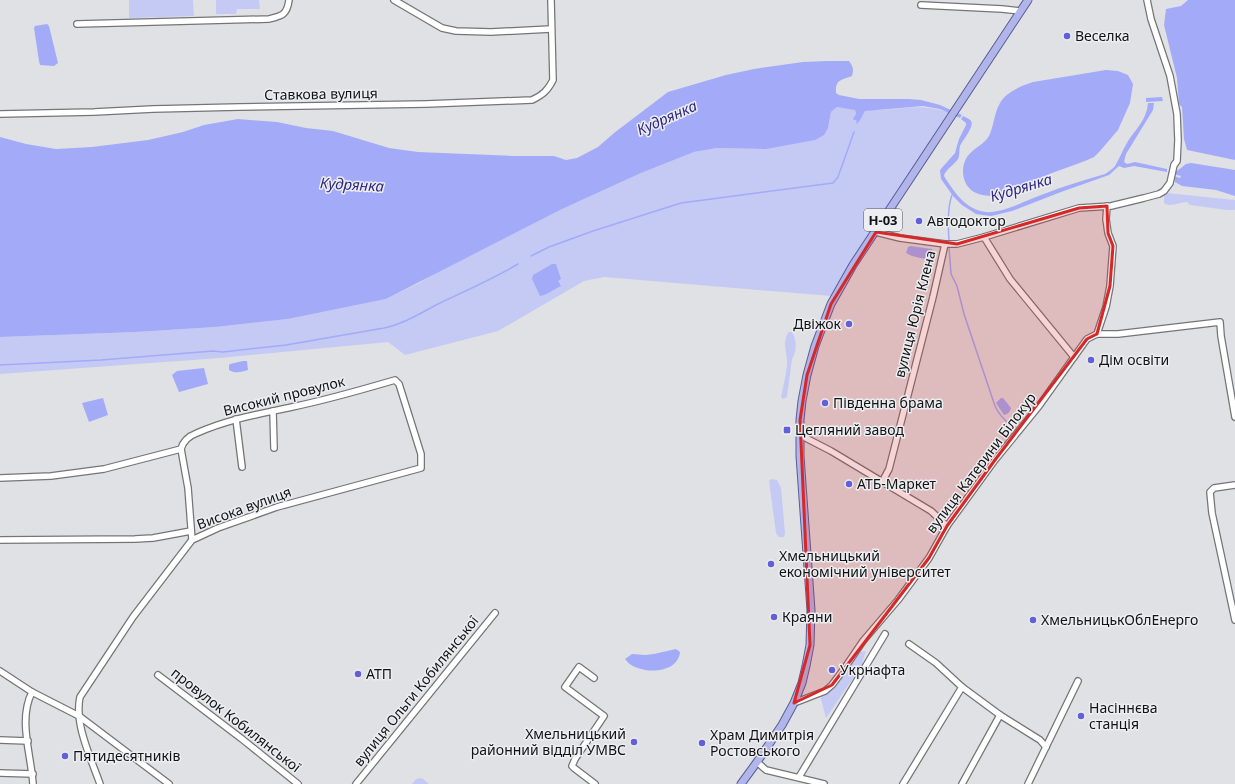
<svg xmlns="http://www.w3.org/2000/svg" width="1235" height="784" viewBox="0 0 1235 784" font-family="'Noto Sans',sans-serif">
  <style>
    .green { fill: #c5caf4 }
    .water { fill: #a3aaf8 }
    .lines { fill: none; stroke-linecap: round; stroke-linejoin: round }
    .stream { stroke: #a3aaf8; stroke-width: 1.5 }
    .minor-casing { stroke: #757578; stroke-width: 8 }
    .major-casing { stroke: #595c95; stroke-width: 9 }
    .minor { stroke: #fff; stroke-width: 5.5 }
    .major { stroke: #b2b5e9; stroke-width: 7 }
    .marked { fill: #d62828; fill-opacity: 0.2; stroke: #d62828; stroke-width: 3; stroke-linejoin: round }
    .poi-dot { fill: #625fd8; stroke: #edeef1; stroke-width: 1.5 }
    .labels { text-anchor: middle; stroke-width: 3; stroke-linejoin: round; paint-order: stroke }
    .shield { fill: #edeef1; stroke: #545556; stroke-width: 1 }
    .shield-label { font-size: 13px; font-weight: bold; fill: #131314 }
    .poi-label { font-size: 14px; fill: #131314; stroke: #edeef1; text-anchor: start }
    .street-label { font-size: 14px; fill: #131314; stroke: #edeef1 }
    .water-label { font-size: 15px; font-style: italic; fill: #302981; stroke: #edeef1 }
  </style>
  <rect width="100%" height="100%" fill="#e0e1e4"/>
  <g class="green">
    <path d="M129 0H193L194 16 129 18Z"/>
    <path d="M216 0H259L260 9H237L236 14H216Z"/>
    <path d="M837 107 854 109 855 110 856 114 862 116 865 111 871 110C901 110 921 102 950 113L851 263 831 296 604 277 584 281 498 331 405 355 388 342 220 358 0 374V337L136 332 215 327 288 319 386 299 419 283 450 265 560 210 641 173 694 152 717 148 766 149 828 128 831 112Z"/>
    <path d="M1167 193 1235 200V210H1227L1190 205 1187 202C1179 202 1171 208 1164 203V194Z"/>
    <path d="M789 332H792C797 340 797 351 792 359L787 397 783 399 781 397C783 386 786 376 787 365 788 354 781 341 789 332Z"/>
    <path d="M771 479 777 480 781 488 785 533 784 537H779L776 533 769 481Z"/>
    <path d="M866 651 864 656 862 665 826 718 820 695 847 669 861 652Z"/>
    <path d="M421 778 423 779 429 784H412L416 779Z"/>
  </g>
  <g class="water">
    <path d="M1188 0H1235V160L1187 150 1184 139 1182 107 1179 104 1177 78 1164 25 1166 9 1181 6Z"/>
    <path d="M47 24 49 26 58 63 54 66 40 65 39 61 34 28 35 26Z"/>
    <path d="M827 61H849C853 66 854 70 852 76 842 80 835 79 836 93L839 95 859 99H909L921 100 940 105 962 115 960 118 940 109 923 106 865 111 859 122 853 119 856 114 855 110 837 107 831 112 828 128 824 135 815 140 766 149 717 148 694 152 641 173 560 210 386 299 288 319 215 327 136 332 0 337V137L26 144 56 149 92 147 148 140 183 132 204 125 238 119 277 122 306 128 333 131 389 148 418 152 513 156H554L566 160 577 158 598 147 614 133 668 92 726 75 754 69 803 62Z"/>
    <path d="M1106 70 1118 71 1128 75 1133 84 1130 103 1118 130 1100 151 1094 157 1085 161 1052 173 998 196C990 196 981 196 974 192 962 185 960 168 967 157 973 148 984 145 989 136 994 126 994 113 1000 103 1006 92 1021 86 1033 82Z"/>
    <path d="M1162 97 1163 101 1146 102V98Z"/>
    <path d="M1148 103H1154L1153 110 1126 154 1124 162 1127 164 1135 162 1167 169V172L1134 166 1124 168 1119 166 1109 175 1061 192 1012 211 991 216 976 214 962 205 953 196 941 179 940 170 955 153 959 139 966 125V123L961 119 963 116C965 117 970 119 971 121 975 126 962 141 960 146 959 150 960 155 958 159 954 165 945 170 944 176 954 192 966 210 986 212 1001 214 1029 199 1044 194 1064 186 1085 180 1105 174 1109 171 1113 169 1115 166 1120 158 1123 149 1128 141 1136 129 1147 119 1148 103Z"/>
    <path d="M1191 163 1235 170V196L1216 190 1182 186 1175 182 1174 176 1180 178 1181 176 1173 174 1174 170 1177 171 1186 164Z"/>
    <path d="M911 246 932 249 933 252 932 258 929 260 912 256 906 253 908 247Z"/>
    <path d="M552 264H556L561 279 558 281 561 286C554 289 547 295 540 296L532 279 533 275Z"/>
    <path d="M243 361H247L248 370C242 372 235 374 229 370V365L230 364Z"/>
    <path d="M204 368 208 384 179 392 172 375 177 371Z"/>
    <path d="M103 398 108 415 89 422 82 403Z"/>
    <path d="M1001 398H1003L1011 408C1010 412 1008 414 1004 415L996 403Z"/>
    <path d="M676 649 680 652C678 676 635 675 625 659L632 654 645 655 654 654Z"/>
  </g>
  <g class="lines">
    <g class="stream">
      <path d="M857 123 858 119"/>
      <path d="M949 240C948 227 948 206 952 195"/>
      <path d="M949 247 951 274 957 286 964 314 995 406C999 415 1004 420 1012 426"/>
      <path d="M531 256 549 247 593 231 681 203 833 183 838 177 854 132"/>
      <path d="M0 365 101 360 213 351 223 352 286 345 384 328C403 324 421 313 438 304 465 291 493 279 518 264"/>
    </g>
    <g class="minor-casing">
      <g id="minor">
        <path d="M394 0 442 28 456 31 491 32 551 29"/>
        <path d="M921 5 1002 9 1020 11"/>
        <path d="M77 24 269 19C282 16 287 15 289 0"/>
        <path d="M0 114 94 112 153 109 239 107 426 104 532 100C543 95 548 90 553 80L551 0"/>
        <path d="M876 232 900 238 945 244H957L984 237 1010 279 1074 357"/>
        <path d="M984 237 1079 208 1111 206 1144 198 1159 194 1164 191 1170 183 1174 165 1177 161 1178 140 1177 114 1170 76 1151 19 1147 0"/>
        <path d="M1097 334H1118L1220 322 1221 336 1235 417"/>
        <path d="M273 411 274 448"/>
        <path d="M236 419 242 467"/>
        <path d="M800 435 831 451 931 511 947 526"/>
        <path d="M0 478 51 476 104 469 181 449"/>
        <path d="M882 482 889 469 933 297 945 244"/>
        <path d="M1235 485 1214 488 1210 492 1212 513 1235 620"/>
        <path d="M0 540 135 539 153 538 191 531"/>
        <path d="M909 644 936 663 962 687 1000 715 1040 740 1046 747"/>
        <path d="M0 671 32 692 79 716 169 784"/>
        <path d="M158 675 242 739 298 784"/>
        <path d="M594 678 579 667 565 687 604 716 575 759 572 766 574 768 595 784"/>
        <path d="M32 692C18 720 31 754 33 784"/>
        <path d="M794 703 825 691 832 685 844 669 863 641 898 600 929 558 947 526 995 460 1039 406 1087 339 1097 334 1106 307 1110 286 1113 246 1108 233 1106 219 1107 206"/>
        <path d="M0 740 28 741"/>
        <path d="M757 762 766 770 824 784"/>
        <path d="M0 773 33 774"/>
        <path d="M799 777 885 634"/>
        <path d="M100 784C91 758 74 724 80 697L133 617 192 540 218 528 277 507 421 468V454L399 384 395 380C361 390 326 400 292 407 260 414 228 419 197 433 189 436 183 441 181 449L188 488 192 540"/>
        <path d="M356 784 495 613"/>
        <path d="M903 784 962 687"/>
        <path d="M962 784 1000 715"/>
        <path d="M1028 784 1078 681"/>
      </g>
    </g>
    <g class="major-casing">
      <path id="major" d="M741 784 757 762 782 725 794 703 802 683 806 666 810 645 811 610 800 456V420L802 401 807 375 815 346 831 304 853 265 1028 0"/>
    </g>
    <use href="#minor" class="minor"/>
    <use href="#major" class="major"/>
  </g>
  <path class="marked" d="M1107 206 1108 233 1113 246 1110 286 1097 334 1087 339 995 460 947 526 929 558 832 685 794 703 810 645 800 420 807 375 831 304 876 232 957 244 1079 208Z"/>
  <g class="poi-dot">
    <circle cx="1067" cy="36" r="4"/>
    <circle cx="919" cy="221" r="4"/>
    <circle cx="849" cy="324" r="4"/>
    <circle cx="1091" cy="360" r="4"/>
    <circle cx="825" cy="403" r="4"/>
    <rect x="783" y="426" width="8" height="8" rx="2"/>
    <circle cx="849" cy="484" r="4"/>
    <circle cx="771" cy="564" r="4"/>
    <circle cx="774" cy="617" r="4"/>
    <circle cx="1033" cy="620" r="4"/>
    <circle cx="832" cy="670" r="4"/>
    <circle cx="358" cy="674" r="4"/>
    <circle cx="1081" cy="716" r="4"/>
    <circle cx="634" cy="742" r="4"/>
    <circle cx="702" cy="743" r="4"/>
    <circle cx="65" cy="756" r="4"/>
  </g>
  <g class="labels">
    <rect class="shield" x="864" y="209" width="38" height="22" rx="3"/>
    <g class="shield-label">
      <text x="883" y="225">Н-03</text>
    </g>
    <g class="poi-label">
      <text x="1075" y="41">Веселка</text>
      <text x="927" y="226">Автодоктор</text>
      <text x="841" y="329" text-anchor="end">Двіжок</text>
      <text x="1099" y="365">Дім освіти</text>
      <text x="833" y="408">Південна брама</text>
      <text x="795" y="435">Цегляний завод</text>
      <text x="857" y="489">АТБ-Маркет</text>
      <text x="779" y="561">Хмельницький<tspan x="779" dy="16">економічний університет</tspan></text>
      <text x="782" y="622">Краяни</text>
      <text x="1041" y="625">ХмельницькОблЕнерго</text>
      <text x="840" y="675">Укрнафта</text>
      <text x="366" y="679">АТП</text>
      <text x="1089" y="713">Насіннєва<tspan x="1089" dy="16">станція</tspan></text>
      <text x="626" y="739" text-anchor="end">Хмельницький<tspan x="626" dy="16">районний відділ УМВС</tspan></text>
      <text x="710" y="740">Храм Димитрія<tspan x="710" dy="16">Ростовського</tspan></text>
      <text x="73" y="761">Пятидесятників</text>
    </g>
    <g class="street-label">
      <text transform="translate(321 94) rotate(-1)" y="5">Ставкова вулиця</text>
      <text transform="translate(915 314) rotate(-76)" y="5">вулиця Юрія Клена</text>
      <text transform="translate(284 396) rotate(-14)" y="5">Високий провулок</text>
      <text transform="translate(981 463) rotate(-53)" y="5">вулиця Катерини Білокур</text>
      <text transform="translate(244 508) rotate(-20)" y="5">Висока вулиця</text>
      <text transform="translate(416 691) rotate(-51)" y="5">вулиця Ольги Кобилянської</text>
      <text transform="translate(236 720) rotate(38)" y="5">провулок Кобилянської</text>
    </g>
    <g class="water-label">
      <text transform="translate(667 118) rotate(-24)" y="5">Кудрянка</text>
      <text transform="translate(352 185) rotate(3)" y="5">Кудрянка</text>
      <text transform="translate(1021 188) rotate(-17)" y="5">Кудрянка</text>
    </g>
  </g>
</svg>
